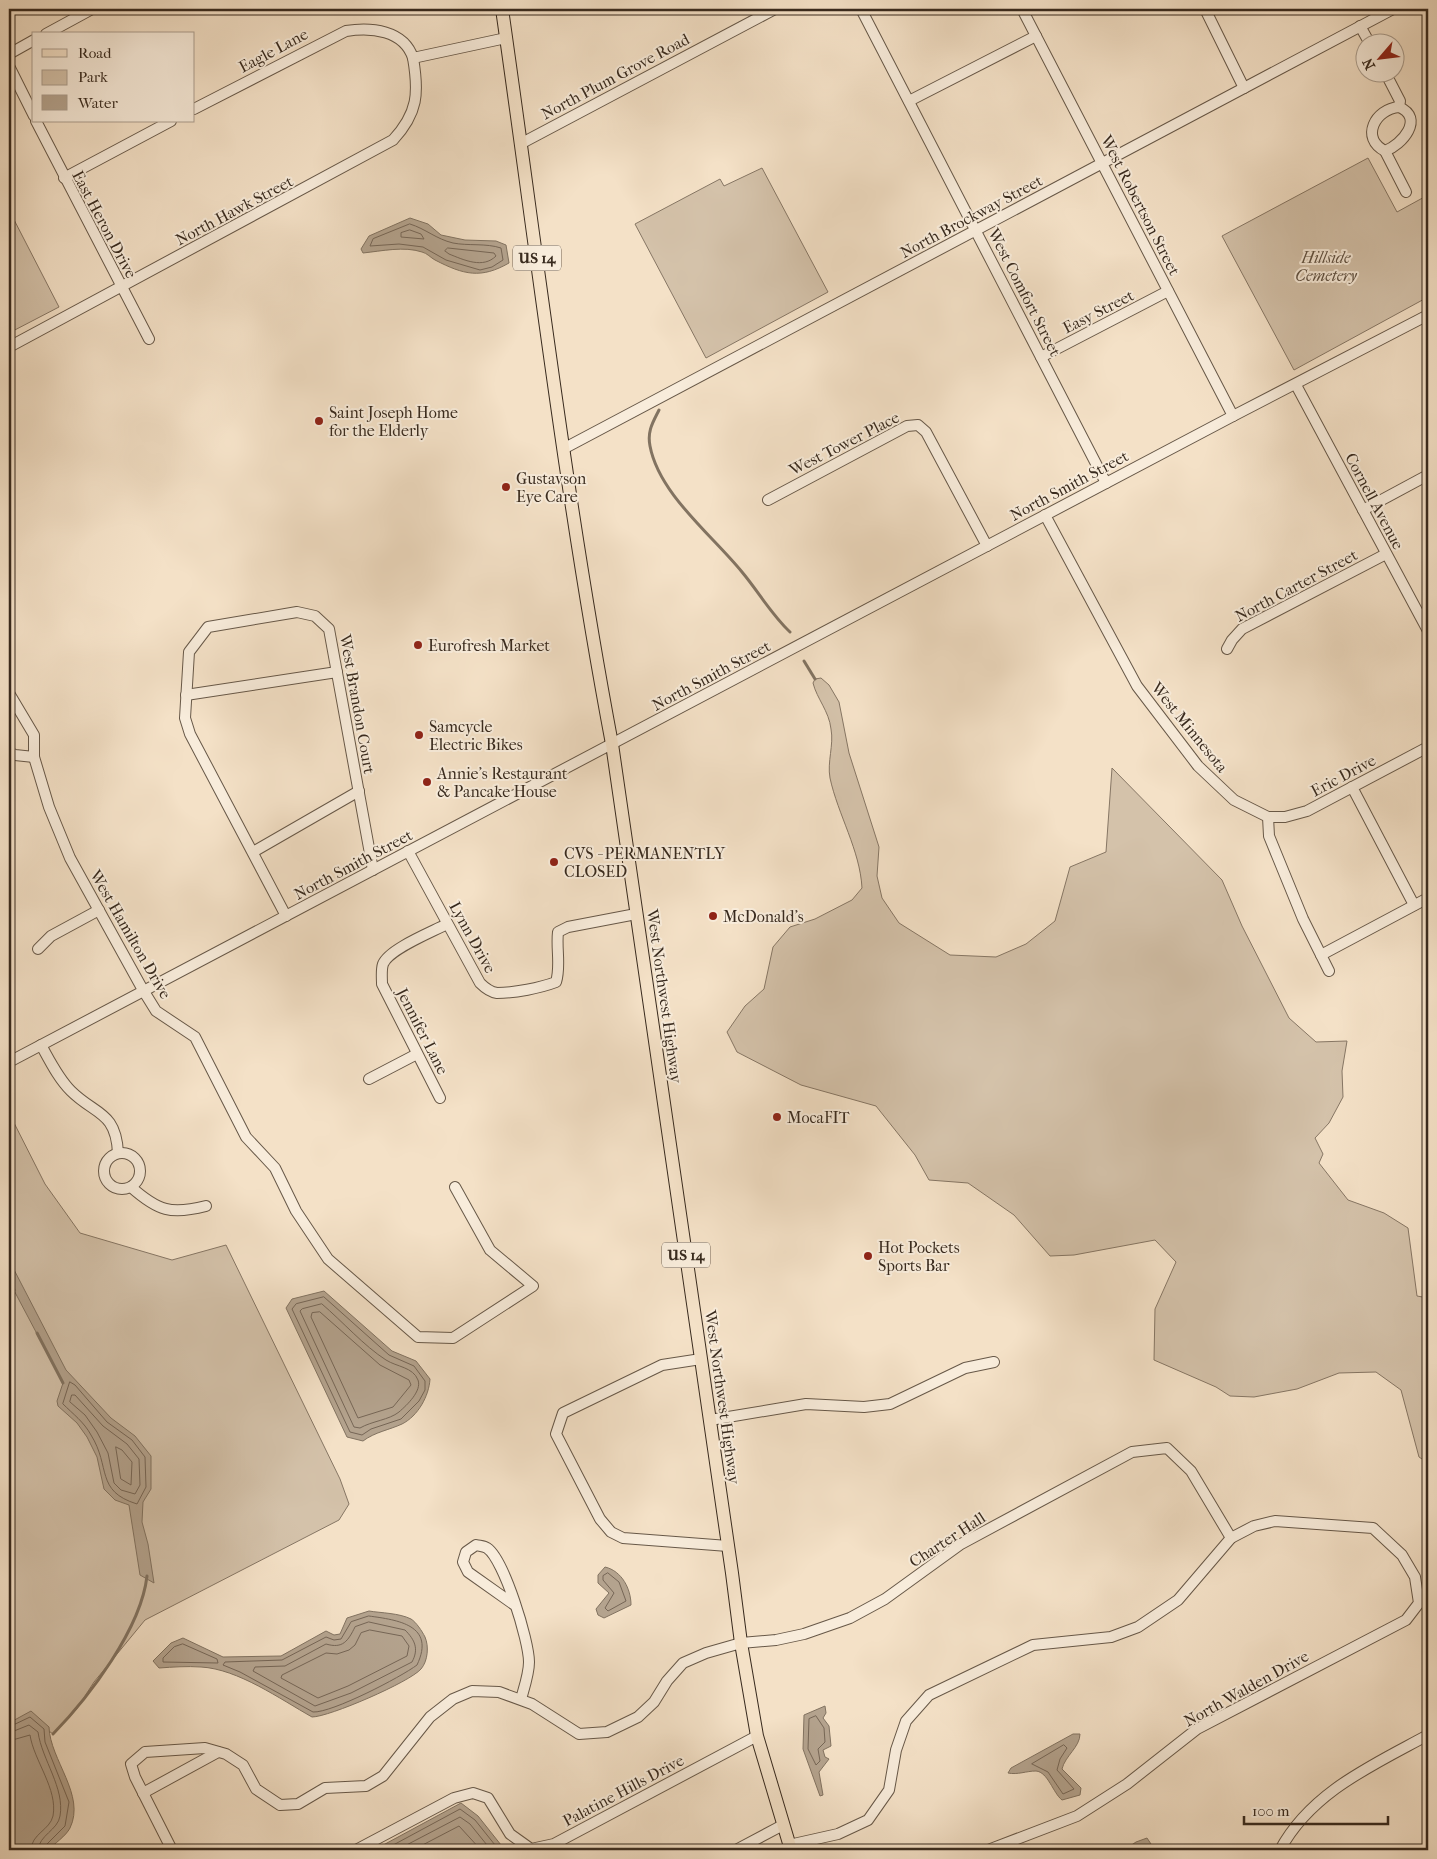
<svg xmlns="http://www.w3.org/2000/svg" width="1437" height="1859" viewBox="0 0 1437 1859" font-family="'IM FELL French Canon',serif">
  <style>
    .green { fill: #d4c2aa; stroke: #867664 }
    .water { fill: #b4a38e; stroke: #827361 }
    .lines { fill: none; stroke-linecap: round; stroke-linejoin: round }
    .shore { stroke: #766656; stroke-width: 1 }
    .stream { stroke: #827361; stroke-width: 3 }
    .minor-casing { stroke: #675848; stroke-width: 12 }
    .major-casing { stroke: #382a1e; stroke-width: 14 }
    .minor { stroke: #f8ecdb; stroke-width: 10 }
    .major { stroke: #f4e1c7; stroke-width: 12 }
    .poi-dot { fill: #8f2418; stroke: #f8ecdb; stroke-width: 2 }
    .labels { text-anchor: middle; stroke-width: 4; stroke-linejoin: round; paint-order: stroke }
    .shield { fill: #f8ecdb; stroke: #726457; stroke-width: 1 }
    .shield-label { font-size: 15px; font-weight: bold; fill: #382a1e }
    .street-label { font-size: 16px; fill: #382a1e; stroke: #f8ecdb }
    .park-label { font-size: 16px; font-style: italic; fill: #5f5041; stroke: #f8ecdb }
    .poi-label { font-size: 16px; fill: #382a1e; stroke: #f8ecdb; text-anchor: start }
  </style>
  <rect width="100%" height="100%" fill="#f4e1c7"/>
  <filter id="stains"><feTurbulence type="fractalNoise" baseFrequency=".004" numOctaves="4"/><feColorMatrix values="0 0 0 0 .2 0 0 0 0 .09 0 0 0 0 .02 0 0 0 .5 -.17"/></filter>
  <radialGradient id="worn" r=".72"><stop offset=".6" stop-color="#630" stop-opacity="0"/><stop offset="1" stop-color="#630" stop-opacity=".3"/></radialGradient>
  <g class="green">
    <path d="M1368 158 1397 212 1428 195V297L1294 370 1222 236Z"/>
    <path d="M762 168 828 292 706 358 635 224 720 179 724 186Z"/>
    <path d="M9 210 59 307 9 333Z"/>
    <path d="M821 678 829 685 839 702 849 753 879 847 877 876 882 898 899 923 950 955 996 957 1026 944 1055 921 1070 867 1106 852 1112 768 1222 880 1242 926 1289 1018 1316 1042 1347 1041 1342 1071 1343 1097 1329 1123 1315 1138 1323 1154 1319 1163 1348 1200 1384 1213 1408 1228 1417 1296 1428 1298V1463L1419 1457 1401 1390 1376 1372 1339 1373 1297 1389 1254 1397 1230 1396 1216 1387 1154 1360 1155 1309 1176 1262 1155 1240 1074 1255 1050 1256 1014 1215 968 1183 929 1180 915 1155 876 1106 801 1085 737 1052 727 1032 745 1006 764 989 773 947 790 927 815 919 852 900 862 888C860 850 838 815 830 778 827 762 834 745 831 729 829 711 817 699 813 683L815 679Z"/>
    <path d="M9 1113 45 1184 80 1233 172 1260 226 1245 340 1479 349 1504 339 1520 145 1620 94 1682 76 1710 53 1734 42 1726 9 1727Z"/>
  </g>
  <g class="water">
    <path d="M410 218 428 224 441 235 465 240 496 241 506 245 509 263C481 279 464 275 435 260 431 258 427 253 422 252 404 246 382 251 363 253L361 249 369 236Z"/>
    <path d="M9 1260 66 1370 111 1418 135 1436 151 1456V1489L143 1502 142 1522 148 1544 154 1583 140 1575 129 1505 115 1500 104 1489 97 1457 87 1437 77 1423 58 1406 57 1401 63 1383 9 1281Z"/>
    <path d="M324 1291 392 1351 416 1361 430 1379C429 1396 418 1416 402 1424 389 1430 375 1432 363 1441L347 1437 286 1308 292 1299Z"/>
    <path d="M605 1567C622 1571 631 1589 631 1605L604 1618 598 1615 596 1609 609 1593 598 1583V1575Z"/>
    <path d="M369 1611C381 1613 399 1613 411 1619 416 1622 422 1631 425 1637 429 1646 428 1661 421 1669 410 1682 329 1717 312 1717 280 1699 238 1669 201 1667 187 1666 173 1667 159 1668L153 1661 171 1643 183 1638 223 1657 281 1656 326 1631 334 1635 340 1634 347 1618Z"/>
    <path d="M825 1706 826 1713 823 1718 829 1726 831 1746 823 1750 825 1757 829 1759 819 1772 823 1795 820 1796 803 1749 804 1715Z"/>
    <path d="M31 1711 49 1727C50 1760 86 1795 70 1828 66 1836 54 1844 48 1850H9V1723Z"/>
    <path d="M1073 1734H1080C1080 1747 1065 1756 1062 1769L1081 1788 1080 1795 1062 1800C1053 1793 1048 1772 1036 1771 1026 1771 1018 1775 1008 1773L1011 1768Z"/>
    <path d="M461 1803 478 1816 505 1850H374Z"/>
    <path d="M1147 1838 1155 1850H1124L1136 1842Z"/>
  </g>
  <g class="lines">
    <g class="shore">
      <path d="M410 224C426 229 436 239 453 243 468 246 486 243 501 248L503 260 492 267 480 270 446 260 423 247 399 244 370 246 373 239Z"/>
      <path d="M410 230 421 234 424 239 401 237V233Z"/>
      <path d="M448 248 494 253 496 256C483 269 464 260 449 254L445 251Z"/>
      <path d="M324 1297 389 1355 414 1366 425 1381V1390L419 1401 401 1419 371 1429 362 1435 350 1432 292 1309 296 1304Z"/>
      <path d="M322 1304C342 1321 364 1346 386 1360 397 1367 413 1367 418 1380 422 1391 407 1405 399 1412 389 1420 372 1421 360 1428L354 1427 300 1311 302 1309Z"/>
      <path d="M320 1312 380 1365 409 1380 411 1385 393 1407 358 1418 311 1317 312 1313Z"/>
      <path d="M70 1382 75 1385 107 1422 132 1440 145 1457 146 1487 137 1504C95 1491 111 1467 91 1435 84 1422 73 1414 63 1404Z"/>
      <path d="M72 1395H75L103 1426 127 1444 139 1459 140 1485 135 1494 121 1490 114 1483 108 1453 97 1432 85 1415 70 1402Z"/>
      <path d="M116 1447 122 1450 132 1462 131 1485 121 1479Z"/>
      <path d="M608 1573 619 1582 626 1601 608 1611 605 1608 614 1593 603 1580V1576Z"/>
      <path d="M369 1616C398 1620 436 1625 417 1665 401 1677 332 1713 313 1712L240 1672 223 1665 225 1662 282 1660 326 1637 334 1640 341 1639 351 1622Z"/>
      <path d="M369 1622 405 1630C415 1640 419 1649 412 1662L351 1693 315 1706 253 1671 255 1667 285 1666 326 1644C343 1649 348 1641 355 1627Z"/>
      <path d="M370 1630 402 1636 409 1646 407 1656 348 1686 318 1698 281 1678 282 1675 326 1653 337 1654 349 1650 355 1645 361 1633Z"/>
      <path d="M183 1644 217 1659 218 1663 163 1662V1658L174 1647Z"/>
      <path d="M816 1716 824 1728 825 1742 818 1749 820 1761 816 1765 808 1749 809 1719Z"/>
      <path d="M9 1727 30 1717 44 1729 45 1742 69 1802 65 1826 46 1845 45 1850"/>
      <path d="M9 1733 29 1725 38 1732C42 1760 65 1788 60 1816 58 1830 39 1835 38 1850"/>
      <path d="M9 1741 30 1735C34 1761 58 1789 53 1816 50 1830 31 1834 31 1850"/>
      <path d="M1064 1745 1067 1748 1060 1759 1057 1770 1074 1789 1063 1794 1048 1772 1032 1764Z"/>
      <path d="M384 1850 460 1809 475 1820 499 1850"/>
      <path d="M397 1850 460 1817 470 1824 491 1850"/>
      <path d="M413 1850 459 1826 481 1850"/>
    </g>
    <g class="stream">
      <path d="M659 410C653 422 647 431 650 446 659 494 712 535 742 572 758 591 771 614 790 632"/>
      <path d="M804 661 815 679"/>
      <path d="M9 1281 14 1290"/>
      <path d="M37 1333 63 1383"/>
      <path d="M53 1734C89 1697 141 1629 147 1576"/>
    </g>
    <g class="minor-casing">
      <g id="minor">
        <path d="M861 9 1106 483"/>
        <path d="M1022 9 1233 416"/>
        <path d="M1205 9 1244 88"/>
        <path d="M1360 26 1369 42"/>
        <path d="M46 34 92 9"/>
        <path d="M9 54 34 40"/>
        <path d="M9 66 34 116"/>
        <path d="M1385 72 1400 101 1399 107"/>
        <path d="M909 101 1036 36"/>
        <path d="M1399 107C1425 118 1402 145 1385 151 1360 138 1375 109 1399 107Z"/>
        <path d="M194 109 346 31C371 27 404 30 413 58L506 38"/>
        <path d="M36 121 149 339"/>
        <path d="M522 143 775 9"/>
        <path d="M1385 151 1406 192"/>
        <path d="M64 178 171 121"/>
        <path d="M9 347 393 140C418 113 419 93 413 58"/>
        <path d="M1041 357 1168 291"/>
        <path d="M1296 385 1428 631"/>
        <path d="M563 449 1393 9"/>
        <path d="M768 500 907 426 918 425 926 432 987 546"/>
        <path d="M1363 510 1428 475"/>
        <path d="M1045 515 1137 686 1198 766 1234 800 1268 817 1269 836 1303 919 1329 971"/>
        <path d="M1227 649 1232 640 1242 629 1386 554"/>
        <path d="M9 693 34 735V757L49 807 70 858 143 990 156 1011 195 1037 246 1137 275 1168 296 1211 328 1259 418 1337 453 1338 533 1286 490 1250 455 1187"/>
        <path d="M186 695 337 672"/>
        <path d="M9 752 15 755 34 757"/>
        <path d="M1352 787 1414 905"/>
        <path d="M1268 817H1285L1307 811 1428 747"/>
        <path d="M408 851 480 983C485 988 490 992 497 993 515 993 540 988 556 982 561 966 556 949 558 932L568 927 636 914"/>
        <path d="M253 852 359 791"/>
        <path d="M286 916 190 734 185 718 189 652 208 627 297 612 315 616 329 629 373 870"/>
        <path d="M38 949 51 936 99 910"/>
        <path d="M1321 955 1428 898"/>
        <path d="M41 1045C50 1061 58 1078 71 1091 95 1115 116 1111 118 1153"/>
        <path d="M9 1062 1233 416 1428 315"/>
        <path d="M369 1079 417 1054"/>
        <path d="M440 1098 382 984C382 978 381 970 383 964 389 949 432 932 447 924"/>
        <circle cx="122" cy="1171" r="18"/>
        <path d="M131 1187C158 1211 171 1215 206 1206"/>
        <path d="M701 1359 662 1365 563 1413 556 1434 600 1519 611 1532 623 1538 728 1546"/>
        <path d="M710 1420 806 1404 864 1407 890 1404 965 1368 994 1362"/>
        <path d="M516 1606 468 1572 463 1562 466 1552 476 1545C480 1546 484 1546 487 1548 504 1559 529 1641 529 1662 529 1674 524 1688 521 1699"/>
        <path d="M143 1793 218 1752"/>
        <path d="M789 1845 838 1834 868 1820 889 1790 896 1750 906 1721 929 1695 1033 1645 1111 1637 1138 1627 1178 1600 1231 1538 1254 1526 1275 1521 1373 1528 1402 1555 1415 1577 1419 1603 1406 1620 1197 1729 1127 1784 1077 1816 988 1850"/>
        <path d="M172 1850 135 1777 131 1764 145 1752 205 1748 226 1754 243 1765 256 1789 280 1805 298 1804 325 1788 366 1786 383 1776 430 1717 453 1699 472 1691 499 1692 532 1704 579 1734 607 1732 638 1717 654 1702 667 1681 683 1663 706 1653 741 1643 776 1640 804 1634 850 1618 885 1599 961 1544 1132 1452 1167 1448 1191 1471 1231 1538"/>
        <path d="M356 1850 454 1798 473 1793 488 1798 510 1834 531 1849 554 1844 757 1736"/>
        <path d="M736 1850 783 1825"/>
        <path d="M1280 1850C1311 1792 1373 1765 1428 1735"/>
      </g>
    </g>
    <g class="major-casing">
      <path id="major" d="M502 9C537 254 566 500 612 744L732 1573 741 1643 757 1736 791 1850"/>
    </g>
    <use href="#minor" class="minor"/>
    <use href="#major" class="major"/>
  </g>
  <g class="poi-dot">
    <circle cx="319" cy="421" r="5"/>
    <circle cx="506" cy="487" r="5"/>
    <circle cx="418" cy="645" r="5"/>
    <circle cx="419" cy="735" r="5"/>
    <circle cx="427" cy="782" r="5"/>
    <circle cx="554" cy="862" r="5"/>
    <circle cx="713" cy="916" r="5"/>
    <circle cx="777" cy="1117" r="5"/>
    <circle cx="868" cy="1256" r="5"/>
  </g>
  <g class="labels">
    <g class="shield">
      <rect x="513" y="245.5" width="48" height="25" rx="4"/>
      <rect x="662" y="1242.5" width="48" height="25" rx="4"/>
    </g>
    <g class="shield-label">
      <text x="537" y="263">US 14</text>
      <text x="686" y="1260">US 14</text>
    </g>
    <g class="street-label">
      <text transform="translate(273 50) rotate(-28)" y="6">Eagle Lane</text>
      <text transform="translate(615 76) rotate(-28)" y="6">North Plum Grove Road</text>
      <text transform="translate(1141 205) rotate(63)" y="6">West Robertson Street</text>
      <text transform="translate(234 210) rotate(-28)" y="6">North Hawk Street</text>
      <text transform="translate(971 216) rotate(-28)" y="6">North Brockway Street</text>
      <text transform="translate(105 224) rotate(62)" y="6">East Heron Drive</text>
      <text transform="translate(1025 292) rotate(63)" y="6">West Comfort Street</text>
      <text transform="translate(1098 311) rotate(-27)" y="6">Easy Street</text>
      <text transform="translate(844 443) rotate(-27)" y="6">West Tower Place</text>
      <text transform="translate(1069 485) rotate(-28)" y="6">North Smith Street</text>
      <text transform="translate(1375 501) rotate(62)" y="6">Cornell Avenue</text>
      <text transform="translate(1296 585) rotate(-28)" y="6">North Carter Street</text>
      <text transform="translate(711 675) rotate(-28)" y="6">North Smith Street</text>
      <text transform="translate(358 704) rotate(80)" y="6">West Brandon Court</text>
      <text transform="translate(1190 727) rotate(51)" y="6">West Minnesota</text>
      <text transform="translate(1343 775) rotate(-28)" y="6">Eric Drive</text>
      <text transform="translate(353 864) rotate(-28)" y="6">North Smith Street</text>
      <text transform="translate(131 934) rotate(60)" y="6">West Hamilton Drive</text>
      <text transform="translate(473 937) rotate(61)" y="6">Lynn Drive</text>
      <text transform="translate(665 996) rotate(82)" y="6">West Northwest Highway</text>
      <text transform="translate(423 1031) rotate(63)" y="6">Jennifer Lane</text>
      <text transform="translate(723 1397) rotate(82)" y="6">West Northwest Highway</text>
      <text transform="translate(947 1539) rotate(-33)" y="6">Charter Hall</text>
      <text transform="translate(1246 1688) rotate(-29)" y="6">North Walden Drive</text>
      <text transform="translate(623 1790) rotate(-28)" y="6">Palatine Hills Drive</text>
    </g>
    <g class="park-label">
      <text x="1326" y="263">Hillside<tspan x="1326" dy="18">Cemetery</tspan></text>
    </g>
    <g class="poi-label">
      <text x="329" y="418">Saint Joseph Home<tspan x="329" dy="18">for the Elderly</tspan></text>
      <text x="516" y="484">Gustavson<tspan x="516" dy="18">Eye Care</tspan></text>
      <text x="428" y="651">Eurofresh Market</text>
      <text x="429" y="732">Samcycle<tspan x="429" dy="18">Electric Bikes</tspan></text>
      <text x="437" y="779">Annie's Restaurant<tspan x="437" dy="18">&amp; Pancake House</tspan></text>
      <text x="564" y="859">CVS - PERMANENTLY<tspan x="564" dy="18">CLOSED</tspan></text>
      <text x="723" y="922">McDonald's</text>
      <text x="787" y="1123">MocaFIT</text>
      <text x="878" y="1253">Hot Pockets<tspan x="878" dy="18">Sports Bar</tspan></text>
    </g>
  </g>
  <rect width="1437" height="1859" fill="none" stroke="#f4e1c7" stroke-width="30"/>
  <rect x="10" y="10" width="1417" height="1839" fill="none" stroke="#382a1e" stroke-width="2.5"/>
  <rect x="15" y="15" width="1407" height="1829" fill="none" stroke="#382a1e"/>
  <rect x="32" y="32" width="162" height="90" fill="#f8ecdb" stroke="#ab9e8f"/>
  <rect x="42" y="49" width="25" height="8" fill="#f4e1c7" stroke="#ab9e8f"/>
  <text x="78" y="58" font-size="15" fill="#382a1e">Road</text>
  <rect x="42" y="70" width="25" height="15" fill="#d4c2aa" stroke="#ab9e8f"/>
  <text x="78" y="82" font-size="15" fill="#382a1e">Park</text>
  <rect x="42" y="95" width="25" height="15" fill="#b4a38e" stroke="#ab9e8f"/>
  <text x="78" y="108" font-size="15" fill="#382a1e">Water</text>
  <g transform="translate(1380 58) rotate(242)"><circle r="24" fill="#f8ecdb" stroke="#ab9e8f"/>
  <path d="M0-4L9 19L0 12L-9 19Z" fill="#8f2418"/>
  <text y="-8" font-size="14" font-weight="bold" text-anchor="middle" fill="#382a1e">N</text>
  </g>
  <path d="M1244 1816v8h144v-8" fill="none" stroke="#382a1e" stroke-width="2.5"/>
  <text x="1252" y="1816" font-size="15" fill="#382a1e" stroke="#f8ecdb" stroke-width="4" paint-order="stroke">100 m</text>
  <rect width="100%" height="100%" filter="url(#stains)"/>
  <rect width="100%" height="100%" fill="url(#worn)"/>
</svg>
